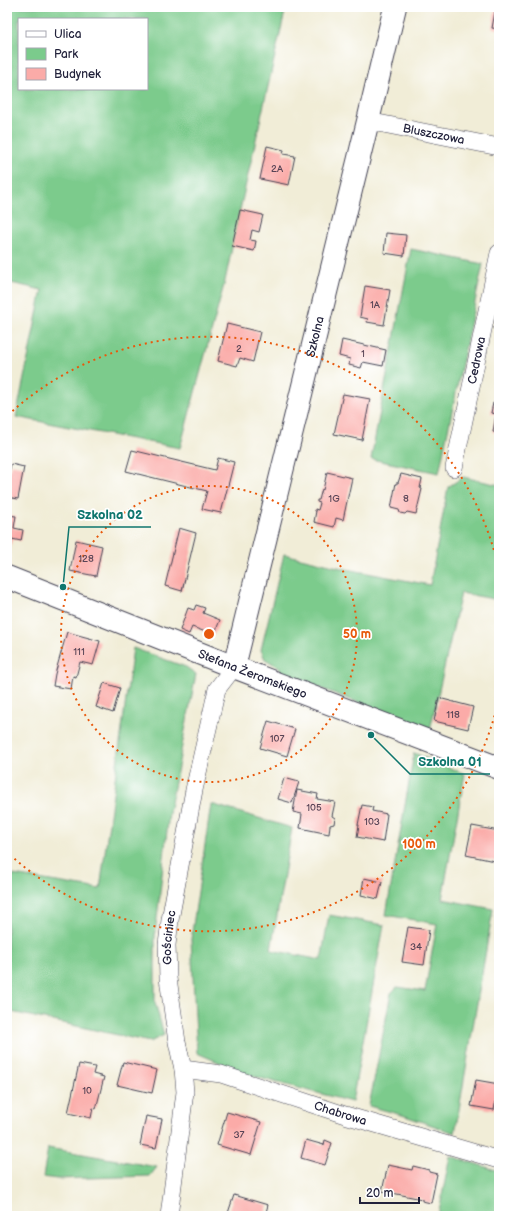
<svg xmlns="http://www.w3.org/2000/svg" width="506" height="1223" viewBox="0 0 506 1223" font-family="'Balsamiq Sans',sans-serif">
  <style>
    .green { fill: #7bcb8c; stroke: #4e7664; fill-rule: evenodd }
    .building { fill: #fbaba8 }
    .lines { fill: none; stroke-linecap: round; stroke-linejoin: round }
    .street-casing { stroke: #414052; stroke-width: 18 }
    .secondary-casing { stroke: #414052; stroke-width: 24 }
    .street { stroke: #fff; stroke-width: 17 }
    .secondary { stroke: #fff; stroke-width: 22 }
    .ring { fill: none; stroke: #e8590c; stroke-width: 2; stroke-dasharray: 2 4 }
    .labels { text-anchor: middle; stroke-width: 3.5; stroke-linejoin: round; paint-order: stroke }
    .number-label { font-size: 10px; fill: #584456 }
    .street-label { font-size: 12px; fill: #22223b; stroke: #fff }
    .centre { fill: #e8590c; stroke: #fff; stroke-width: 2 }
    .ring-label { font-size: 12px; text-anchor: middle; font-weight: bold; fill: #e8590c; stroke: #fff; stroke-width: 3.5; stroke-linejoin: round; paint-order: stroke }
    .leader { fill: none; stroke: #0f766e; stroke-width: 1.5 }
    .callout-dot { fill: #0f766e; stroke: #fff; stroke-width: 1.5 }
    .callout-label { font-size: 13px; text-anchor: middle; font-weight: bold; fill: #0f766e; stroke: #fff; stroke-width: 3.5; stroke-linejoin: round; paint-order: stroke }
  </style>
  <rect width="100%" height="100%" fill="#fff"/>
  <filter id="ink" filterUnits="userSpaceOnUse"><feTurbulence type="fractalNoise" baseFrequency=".025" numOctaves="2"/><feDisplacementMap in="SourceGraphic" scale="8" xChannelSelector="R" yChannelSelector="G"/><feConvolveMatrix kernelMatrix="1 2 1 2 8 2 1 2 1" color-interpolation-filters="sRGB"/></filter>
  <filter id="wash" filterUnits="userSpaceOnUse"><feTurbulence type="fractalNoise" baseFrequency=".012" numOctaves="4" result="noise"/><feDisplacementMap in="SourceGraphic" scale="16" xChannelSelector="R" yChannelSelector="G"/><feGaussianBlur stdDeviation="0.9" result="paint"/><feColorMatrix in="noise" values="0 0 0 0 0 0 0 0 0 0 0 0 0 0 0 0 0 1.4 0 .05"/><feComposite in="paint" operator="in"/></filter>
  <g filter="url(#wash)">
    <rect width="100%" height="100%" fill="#f1edd7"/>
    <g class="green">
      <path d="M7 7H286L240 210 225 281 180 448 16 417 42 290 7 282ZM19 19H147V89H19Z"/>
      <path d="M411 249 483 264 439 473 371 459Z"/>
      <path d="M463 477 499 485V600L461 593 430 730 281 673 279 667 265 659 261 650 284 554 346 569 430 585 448 487Z"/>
      <path d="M133 648 186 667 196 674 169 813 155 936V1002L164 1035 150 1042 7 1011V874L100 889Z"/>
      <path d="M414 753 465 774 442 899 493 909 455 1133 402 1115 369 1106 391 993 397 987 425 991 437 924 386 915Z"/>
      <path d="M211 804 292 828 271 950 321 960 329 915 384 925 352 1102 249 1075 197 1053 191 939Z"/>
      <path d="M48 1148 157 1167 150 1176 57 1179 43 1177Z"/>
      <path d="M450 1156 499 1171V1216H438Z"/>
    </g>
    <g id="blocks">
      <g class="building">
        <path d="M496 7H499V29L492 28Z"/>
        <path d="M267 146 284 150 283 154 295 156 289 185 260 179Z"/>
        <path d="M240 210 263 215 259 232 252 230 250 240 256 241 254 251 232 246Z"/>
        <path d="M386 233 406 235 404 256 384 253Z"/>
        <path d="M365 286 390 290 384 325 367 322 368 319 360 317Z"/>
        <path d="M227 324 260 332 253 362 240 358 237 366 218 361Z"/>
        <path d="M342 340 386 350 383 366 363 362 361 368 349 365 350 359 339 356Z"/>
        <path d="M343 394 370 399 362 440 334 434Z"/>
        <path d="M493 403 499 404V433L493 432 496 414 491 413Z"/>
        <path d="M132 450 215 470 218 458 234 462 221 513 202 509 207 491 126 471Z"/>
        <path d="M11 464 24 467 18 499 7 497V482Z"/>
        <path d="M327 472 352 478 343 520 336 518 334 527 314 522 316 511H315V509L318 510 320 503 317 502V500H319L322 489 323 490Z"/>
        <path d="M401 474 422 479 420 488 422 489 416 514 407 512 405 514 400 513 399 510 391 508 396 483H398Z"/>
        <path d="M7 515 16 516 14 528 23 530 21 541 12 539 10 549 7 548Z"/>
        <path d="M179 528 196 533 182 591 165 586Z"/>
        <path d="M76 540 102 546 96 576 70 571Z"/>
        <path d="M196 605 205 608 203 613 220 620 214 635 192 627 189 634 180 630 188 608 194 610Z"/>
        <path d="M67 632 100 641 93 665 80 662 76 677 73 676 71 689 53 686 55 674Z"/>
        <path d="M104 683 120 688 113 713 96 707Z"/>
        <path d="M439 698 473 707 468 729 434 721Z"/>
        <path d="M268 721 295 729 287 756 260 748Z"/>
        <path d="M284 778 299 782 292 803 278 799Z"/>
        <path d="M297 790 318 794 317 799 335 802 332 816 335 818 334 824 330 825 329 834 300 828 302 814 293 812Z"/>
        <path d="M362 805 373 807 372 811 387 814 383 842 357 837 359 825H358Z"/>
        <path d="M472 826 499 831V862L466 855Z"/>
        <path d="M364 878 382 882 378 899 361 895Z"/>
        <path d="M408 927 429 930 424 965 402 962Z"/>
        <path d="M123 1062 157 1070 152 1093 117 1085Z"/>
        <path d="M79 1064 95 1067 93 1074 104 1077 96 1109 93 1108 91 1118 68 1113Z"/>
        <path d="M476 1080 499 1084 494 1110 471 1106Z"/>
        <path d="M227 1112 261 1122 251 1155 217 1145Z"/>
        <path d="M146 1116 162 1119 156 1148 140 1145Z"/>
        <path d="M306 1140 324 1145 325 1140 332 1143 325 1165 301 1158Z"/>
        <path d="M388 1165 412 1170 413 1166 429 1170V1172L437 1174 431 1203 422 1201V1199L382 1191Z"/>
        <path d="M234 1195 268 1205 265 1216H227Z"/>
      </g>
    </g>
  </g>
  <g filter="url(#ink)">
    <use href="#blocks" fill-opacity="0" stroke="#414052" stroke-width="1"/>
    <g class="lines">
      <g class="street-casing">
        <g id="street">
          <path id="s1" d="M368 121 499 147"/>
          <path id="s2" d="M454 468 499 253"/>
          <path id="s3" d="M183 1069 221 1074 345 1115 499 1160"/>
          <path id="s4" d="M169 1216 185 1092 183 1069 177 1042 168 978 167 945 170 920 194 790 217 689 234 667"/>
        </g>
      </g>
      <g class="secondary-casing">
        <g id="secondary">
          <path id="s5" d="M7 577 234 667 499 768"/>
          <path id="s6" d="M234 667 368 121 395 7"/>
        </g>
      </g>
      <use href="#street" class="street"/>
      <use href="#secondary" class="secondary"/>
    </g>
  </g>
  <g class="ring">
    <circle cx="209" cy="634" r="148"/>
    <path d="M499 698A297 297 0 0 1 8 853M8 415A297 297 0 0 1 499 570"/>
  </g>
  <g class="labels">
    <g class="number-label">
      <text x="277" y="172">2A</text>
      <text x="375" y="308">1A</text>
      <text x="239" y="352">2</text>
      <text x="363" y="357">1</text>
      <text x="334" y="502">1G</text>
      <text x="406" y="502">8</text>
      <text x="86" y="562">128</text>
      <text x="79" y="655">111</text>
      <text x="453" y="718">118</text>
      <text x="277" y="742">107</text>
      <text x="314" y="811">105</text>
      <text x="372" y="825">103</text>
      <text x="416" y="950">34</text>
      <text x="87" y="1094">10</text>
      <text x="239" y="1138">37</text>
    </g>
    <g class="street-label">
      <text dy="4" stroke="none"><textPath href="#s1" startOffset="67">Bluszczowa</textPath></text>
      <text dy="4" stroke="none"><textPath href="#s6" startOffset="340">Szkolna</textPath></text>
      <text dy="4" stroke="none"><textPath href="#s2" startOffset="110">Cedrowa</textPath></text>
      <text dy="4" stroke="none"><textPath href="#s5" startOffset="264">Stefana Żeromskiego</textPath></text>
      <text dy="4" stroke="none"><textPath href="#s4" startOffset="281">Gościniec</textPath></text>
      <text dy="4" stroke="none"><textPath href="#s3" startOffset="164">Chabrowa</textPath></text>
    </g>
  </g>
  <circle cx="209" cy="634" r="6" class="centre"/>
  <g class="ring-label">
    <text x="357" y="638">50 m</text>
    <text x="419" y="848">100 m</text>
  </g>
  <path class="leader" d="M63 587L69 527H151M371 735L410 774H490"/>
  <g class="callout-dot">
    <circle cx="63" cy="587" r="4"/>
    <circle cx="371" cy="735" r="4"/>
  </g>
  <g class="callout-label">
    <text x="110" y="519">Szkolna 02</text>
    <text x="450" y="766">Szkolna 01</text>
  </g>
  <rect width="506" height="1223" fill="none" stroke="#fff" stroke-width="24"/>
  <rect x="18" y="18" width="130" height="72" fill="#ffffff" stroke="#a7a7b1"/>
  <rect x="26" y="31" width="20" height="6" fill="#ffffff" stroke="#a7a7b1"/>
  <text x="54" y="38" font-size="12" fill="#22223b">Ulica</text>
  <rect x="26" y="48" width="20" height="12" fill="#7bcb8c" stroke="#a7a7b1"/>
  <text x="54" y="58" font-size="12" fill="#22223b">Park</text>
  <rect x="26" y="68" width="20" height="12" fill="#fbaba8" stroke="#a7a7b1"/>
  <text x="54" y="78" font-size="12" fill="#22223b">Budynek</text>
  <path d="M360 1197v6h59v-6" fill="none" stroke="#22223b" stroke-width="2"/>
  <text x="366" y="1197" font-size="12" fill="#22223b" stroke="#ffffff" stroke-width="3" paint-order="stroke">20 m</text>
</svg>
